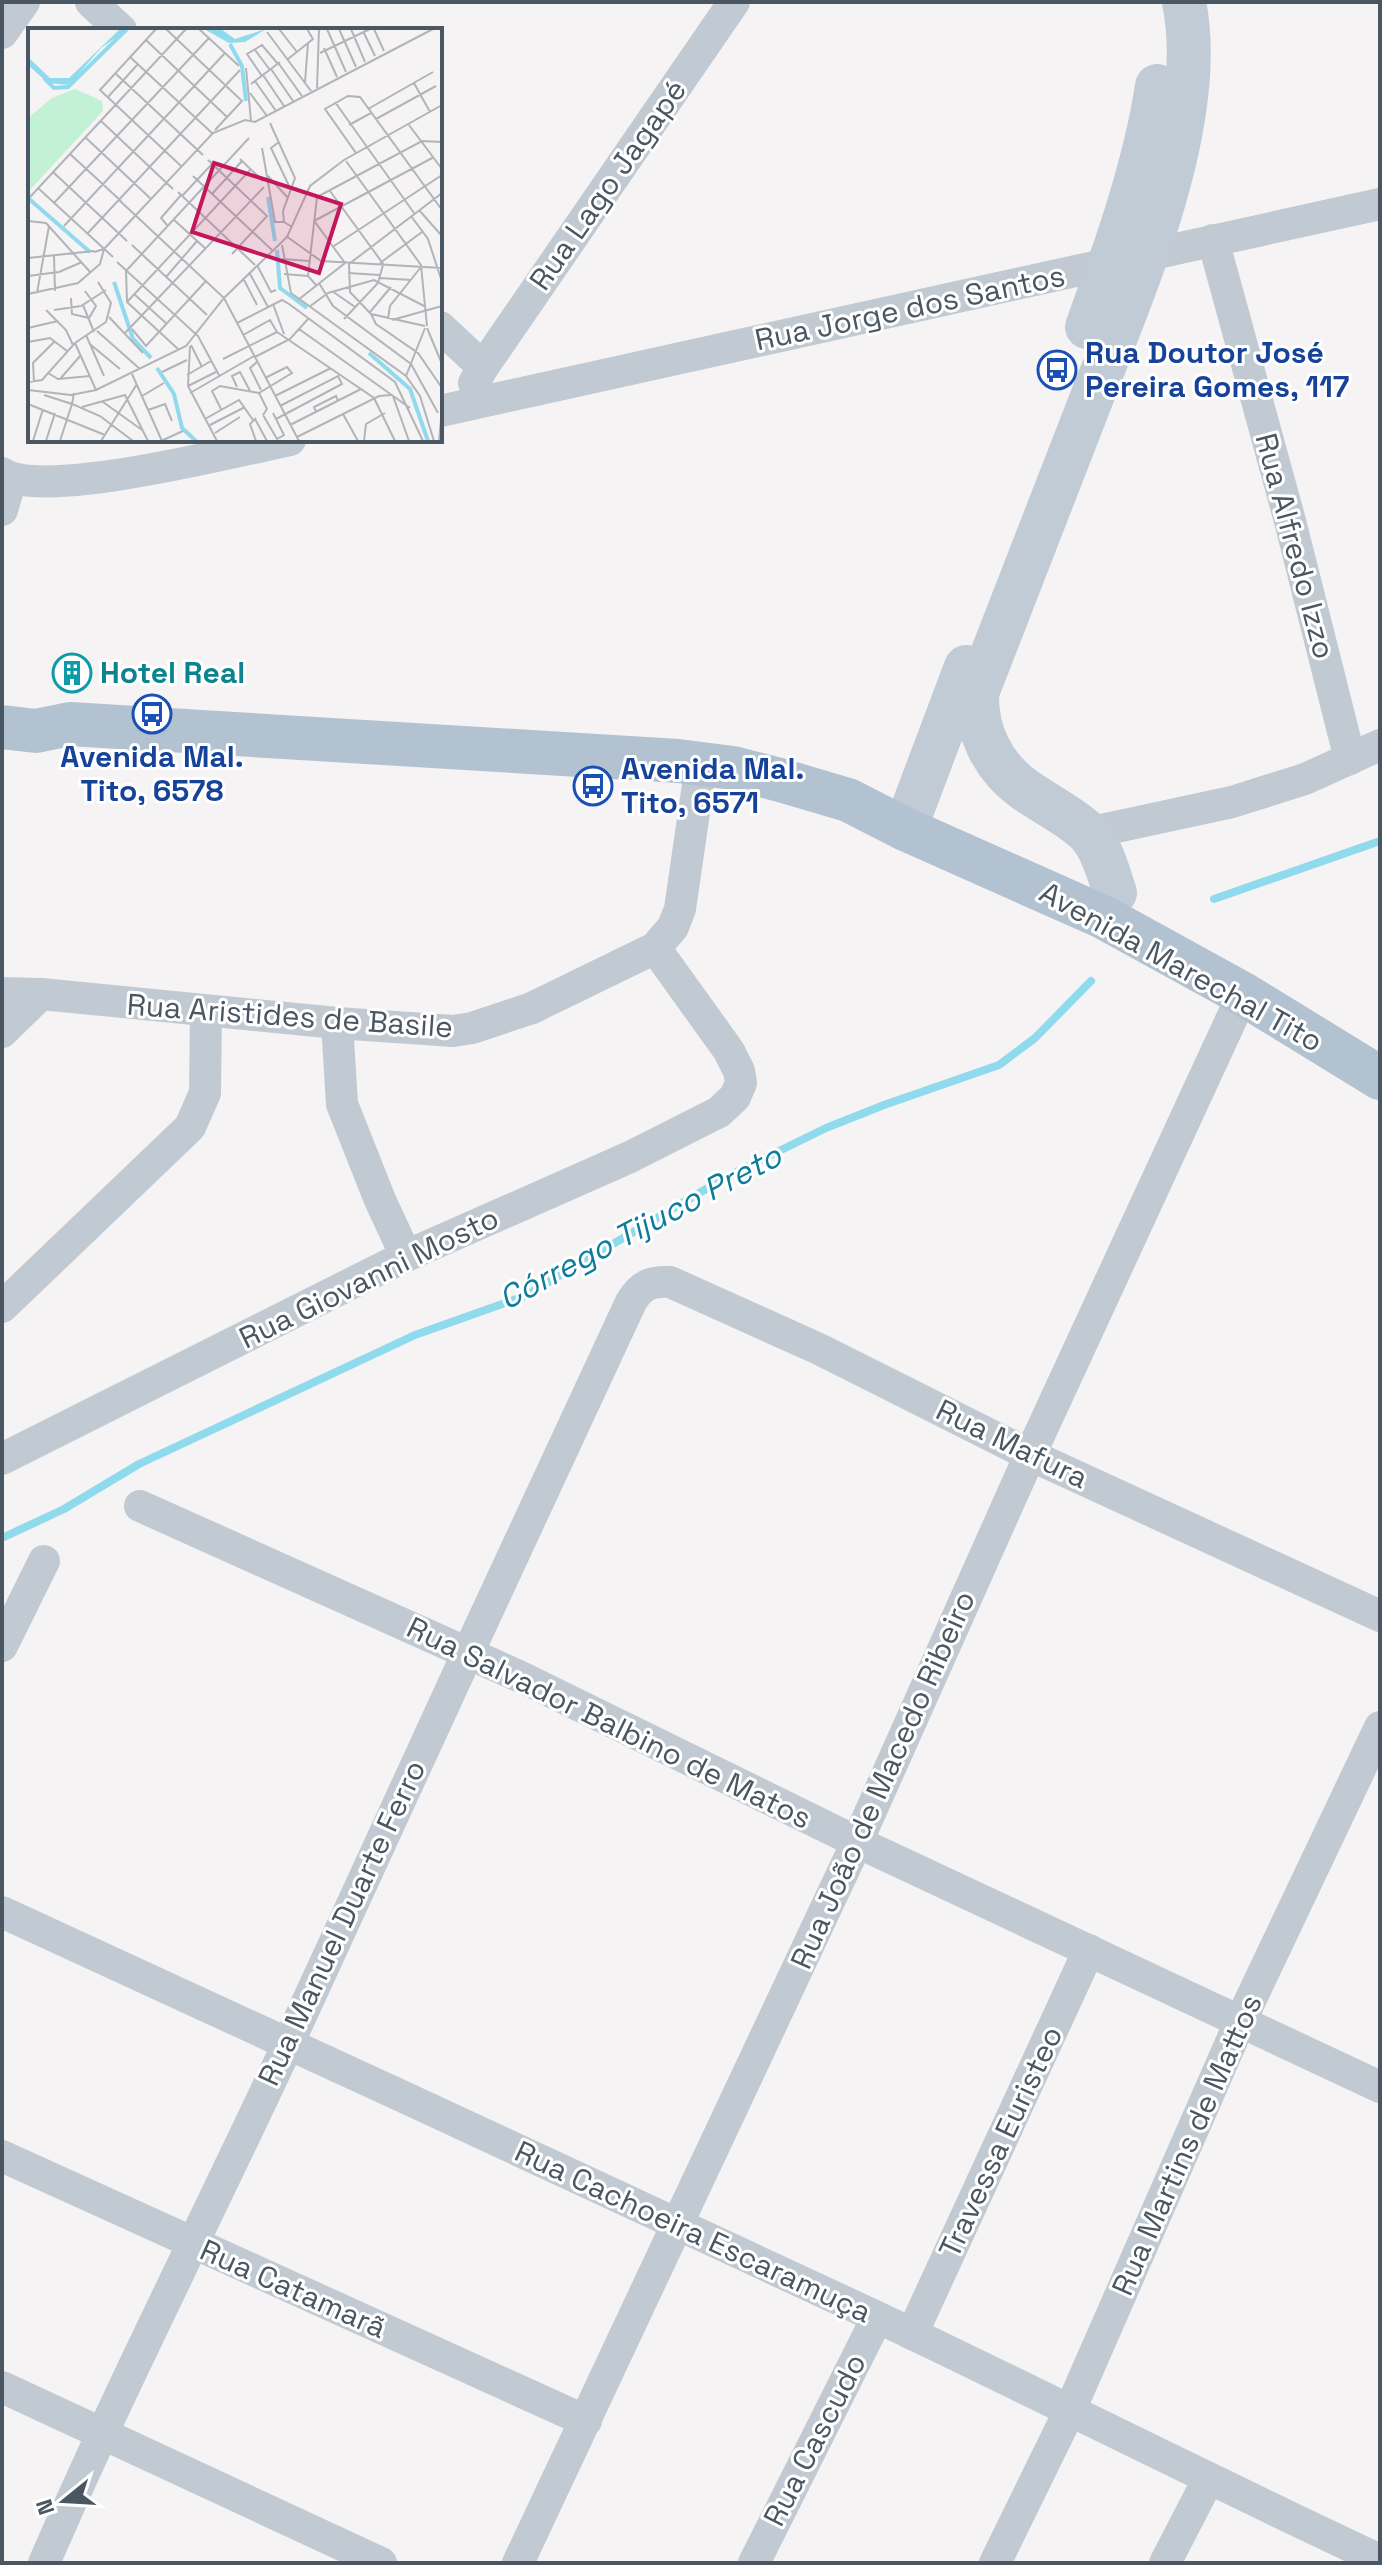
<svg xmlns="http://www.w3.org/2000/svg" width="1382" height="2565" viewBox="0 0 1382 2565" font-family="'Space Grotesk',sans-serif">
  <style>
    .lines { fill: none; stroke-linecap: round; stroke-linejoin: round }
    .stream { stroke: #90daee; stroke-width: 8 }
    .street { stroke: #c1cad2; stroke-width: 32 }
    .secondary { stroke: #c1cbd6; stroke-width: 44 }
    .primary { stroke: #b3c2d1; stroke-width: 44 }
    .labels { text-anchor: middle; stroke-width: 6; stroke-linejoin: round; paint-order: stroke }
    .street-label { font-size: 30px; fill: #4a5661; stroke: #fff }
    .transit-label { font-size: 30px; font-weight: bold; fill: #164399; stroke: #fff; text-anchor: start }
    .culture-label { font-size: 30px; font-weight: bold; fill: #0d838f; stroke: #fff; text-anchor: start }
    .water-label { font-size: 32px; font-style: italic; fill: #0c7c9b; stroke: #fff }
    .inset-river { fill: none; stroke: #90daee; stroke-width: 4 }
    .inset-road { fill: none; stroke: #b1b4b9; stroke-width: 2 }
    .view { fill: #c2185b; fill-opacity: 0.15; stroke: #c2185b; stroke-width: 4 }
    .inset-edge { fill: none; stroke: #4a5661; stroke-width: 4 }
  </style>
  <rect width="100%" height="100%" fill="#f5f3f3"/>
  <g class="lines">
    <g class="stream">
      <path d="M1214 899 1380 841"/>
      <path d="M2 1538 64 1509 139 1464 415 1335 525 1296 728 1176 826 1128 884 1105 999 1065 1035 1038 1091 981"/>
    </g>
    <g class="street">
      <path d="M91 2 121 30"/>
      <path d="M2 33 24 2"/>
      <path d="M1213 240 1290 521 1350 759"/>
      <path d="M440 327 483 367 474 383"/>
      <path d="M483 367 734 2"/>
      <path d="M440 411 1380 204"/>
      <path d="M2 473C41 501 236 451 290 440"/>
      <path d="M2 510 11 479"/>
      <path d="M1088 833 1232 802 1305 779 1380 745"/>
      <path d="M2 993 41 994 337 1023 453 1031 472 1028 532 1008 655 948 673 927 680 909 701 764"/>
      <path d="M337 1023 342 1104 380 1200 406 1256"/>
      <path d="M2 1032 41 994"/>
      <path d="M2 1307 190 1127 205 1093 206 1011"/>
      <path d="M2 1459 406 1256 630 1157 719 1112 735 1097 741 1083 739 1071 729 1051 655 948"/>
      <path d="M140 1506 523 1678 857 1842 1380 2087"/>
      <path d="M2 1646 44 1561"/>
      <path d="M2 1912C294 2046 586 2181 877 2317 1045 2397 1211 2481 1380 2560"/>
      <path d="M2 2156 586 2421"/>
      <path d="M912 2334 1089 1950"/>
      <path d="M2 2387 381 2563"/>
      <path d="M44 2563C120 2388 207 2218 288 2044 402 1797 515 1548 631 1302 641 1285 651 1281 670 1282L819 1349 1030 1455 1380 1616"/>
      <path d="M518 2563 857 1842 1030 1455 1243 994"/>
      <path d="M754 2563 877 2318"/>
      <path d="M995 2563 1070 2410 1240 2022 1380 1727"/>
      <path d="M1165 2563 1208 2480"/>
    </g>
    <g class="secondary">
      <path d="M1087 327C1115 250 1145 166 1157 86"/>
      <path d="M905 829 966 667"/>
      <path d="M1115 893C1108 872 1102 847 1086 831 1067 814 1045 804 1024 789 992 766 976 731 977 693 1014 599 1050 504 1087 410 1131 296 1209 124 1184 2"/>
    </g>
    <path class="primary" d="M2 727 36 731 70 724 678 761 733 768 780 780 848 800 905 829 1103 917 1243 994 1380 1078"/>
  </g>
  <defs>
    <g id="bus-ring" transform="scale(2)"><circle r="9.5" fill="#fff" stroke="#1a4fb4" stroke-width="1.5"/><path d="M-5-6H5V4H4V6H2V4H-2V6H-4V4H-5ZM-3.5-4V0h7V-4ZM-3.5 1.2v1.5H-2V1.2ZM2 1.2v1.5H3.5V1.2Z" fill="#1a4fb4"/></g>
    <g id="building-ring" transform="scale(2)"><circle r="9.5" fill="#fff" stroke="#0f9aa8" stroke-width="1.5"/><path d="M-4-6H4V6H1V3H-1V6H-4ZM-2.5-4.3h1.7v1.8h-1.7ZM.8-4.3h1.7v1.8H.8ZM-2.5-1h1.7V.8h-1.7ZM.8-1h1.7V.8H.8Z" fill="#0f9aa8"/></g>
  </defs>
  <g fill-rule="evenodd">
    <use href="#bus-ring" x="1057" y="370"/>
    <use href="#building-ring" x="72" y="673"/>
    <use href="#bus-ring" x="152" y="714"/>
    <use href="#bus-ring" x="593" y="786"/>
  </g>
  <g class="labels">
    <g class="street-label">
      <text transform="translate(608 185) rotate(-55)" y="10">Rua Lago Jagapé</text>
      <text transform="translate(910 308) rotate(-12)" y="10">Rua Jorge dos Santos</text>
      <text transform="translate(1295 546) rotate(75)" y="10">Rua Alfredo Izzo</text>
      <text transform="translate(1181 967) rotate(29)" y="10">Avenida Marechal Tito</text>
      <text transform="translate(290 1016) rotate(4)" y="10">Rua Aristides de Basile</text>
      <text transform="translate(369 1278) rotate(-26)" y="10">Rua Giovanni Mosto</text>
      <text transform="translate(1012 1444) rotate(26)" y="10">Rua Mafura</text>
      <text transform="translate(609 1723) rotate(26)" y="10">Rua Salvador Balbino de Matos</text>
      <text transform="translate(883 1780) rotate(-66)" y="10">Rua João de Macedo Ribeiro</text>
      <text transform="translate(342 1923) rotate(-65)" y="10">Rua Manuel Duarte Ferro</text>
      <text transform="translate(1001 2142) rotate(-65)" y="10">Travessa Euristeo</text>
      <text transform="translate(1187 2145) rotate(-66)" y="10">Rua Martins de Mattos</text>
      <text transform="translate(693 2232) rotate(25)" y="10">Rua Cachoeira Escaramuça</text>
      <text transform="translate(293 2289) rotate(24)" y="10">Rua Catamarã</text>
      <text transform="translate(815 2440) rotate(-63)" y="10">Rua Cascudo</text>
    </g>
    <g class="transit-label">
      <text x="1085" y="363">Rua Doutor José<tspan x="1085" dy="34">Pereira Gomes, 117</tspan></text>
      <text x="152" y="767" text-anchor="middle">Avenida Mal.<tspan x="152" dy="34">Tito, 6578</tspan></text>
      <text x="621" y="779">Avenida Mal.<tspan x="621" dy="34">Tito, 6571</tspan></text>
    </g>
    <g class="culture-label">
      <text x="100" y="683">Hotel Real</text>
    </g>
    <g class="water-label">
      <text transform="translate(640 1227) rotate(-28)" y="11">Córrego Tijuco Preto</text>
    </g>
  </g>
  <g transform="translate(28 28)">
    <rect width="414" height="414" fill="#f5f3f3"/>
    <path d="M47 61 74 73 75 83 0 164V90L24 70Z" fill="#c3f1d5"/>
    <path d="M92 1H100L73 20 41 57 20 55 0 37V29L22 50H41ZM176 1H193L207 11 238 1 217 14 201 15Z" fill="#90daee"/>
    <path class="inset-river" d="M202 16 214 38 218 73M16 50 26 60 40 59 99 1M240 169 247 213M0 170 62 224M249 222 252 260 279 280M86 254 105 311 123 330M341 325 382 361 400 413M129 340 146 366 154 400 168 413"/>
    <path class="inset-road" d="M128 1 72 62 153 138M138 1 214 73 187 102M171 1 211 38M251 1 269 24M299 1 318 44M311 1 328 39M323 1 337 34M346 1 356 23M335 3 347 28M239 4 283 63M118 12 199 89M296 20 309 49M227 22 242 42M292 25 342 1M102 29 184 105M260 31 285 11 279 1M251 36 274 68M218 40 223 93M243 41 265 73M87 45 175 127M235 47 256 78M234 48 219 26 234 17 250 36M227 53 248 83M277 54 280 15M386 55 402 84M223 56 252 34M289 60 291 1M222 65 239 88M80 69 110 36M307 74 386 185M340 81 405 44M348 91 408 58M73 93 145 161M242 95 267 150 255 183 256 194 264 199M321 97 343 85M381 97 414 141M57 109 123 171M251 114 243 120 263 162M234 120 247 194H256M328 125 297 81 320 68 332 69 414 182M42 126 93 173M212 131 235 153M180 132 239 188 204 226M318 133 393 237 399 298M25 144 99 213M165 148 244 222M240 148 260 170M10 160 85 229M302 163 356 237M150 164 227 237M184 166 214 133M154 168 184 136M2 169 158 1M289 169 394 113 414 114M91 172 196 270 271 413M26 175 181 10M391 182 414 208M383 188 400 211 414 254M145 191 178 221M0 193 18 195 63 245M286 193 406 129M139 197 133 190 153 167M36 198 197 25M59 206 212 42M258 208 293 233 414 240M104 217 179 287M254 217 263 265 378 348 392 368 406 413M306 218 414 147M66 224 76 221 185 105 217 92 227 94 405 1M26 228 27 263M0 230 66 223M254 231 282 233M89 234 170 308 192 349M352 235 394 204M229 237 243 264 248 262M221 244 240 279M320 245 352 247M256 246 280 248M0 248 31 244 54 234M138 249 169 213M215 250 229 277M352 250 383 252M291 255 305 278 383 336 410 385M288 257 280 248 289 169M304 263 327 279M9 265 21 198M0 266 50 255 72 236 76 221M106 266 139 296M43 270 44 286 61 290 68 278 57 263M270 272 317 235 287 194M99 274 223 141M245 276 256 306M55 277 66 304M281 279 300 265 346 252 398 279M18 282 38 302 45 317M26 282 53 278 78 262M342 284 363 259M343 286 348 296 390 325 414 360M81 289 115 325M316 291 350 255 355 237M360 291 362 278 393 239M364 292 414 278M209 295 254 272 261 276 367 354 395 413M397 298 343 286 322 264 321 236 414 165M0 300 30 293M399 300 414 336M104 301 118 318 178 253M271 301 382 380M69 303 112 341M249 304 346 370 367 413M97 305 236 159M58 307 76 348M215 307 242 292 249 304M0 314 22 310 39 323M47 315 68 362M63 317 92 341M163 317 174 339M162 318 160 358 189 413M150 321 99 274 98 243 221 110M227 329 262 311 280 291M195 331 249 304M229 334 222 340 233 362M134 344 159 332M20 345 30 351 62 348M104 346 134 413M159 347 183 333M378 348 397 300M32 351 53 327M0 354 14 352 47 315 78 294 83 275 70 254M6 354 5 335 27 313M160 358 188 344M209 359 204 348 212 344 222 363M0 362 43 367 68 362 158 318 196 270 259 209 282 158 316 132 414 77M46 365 44 376 72 388 105 413M162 365 226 328M231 365 264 345 259 339 237 350M231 365 239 381 235 387M16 367 44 376 32 413M114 368 136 355M247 368 303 340M365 368 381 413M75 374 114 402M0 376 77 407M54 379 97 367 120 413M193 381 184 363 192 358 231 365M120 382 137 376 144 393M288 384 286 379 308 368 310 373M315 386 330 413M235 387 249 411 256 407 245 385M177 391 211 372 225 392M227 391 239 413M248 391 314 356 310 348 252 378M182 397 217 379M262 397 333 361M187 405 212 389M269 409 351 368 363 367M5 413 15 381M18 413 27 385M73 413 109 356M133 413 155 403M228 413 222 396 228 390M336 413 338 396 357 385M411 413 414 380"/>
    <path class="view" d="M186 135 313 176 291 245 164 204Z"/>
    <rect width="414" height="414" class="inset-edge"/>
  </g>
  <rect width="1382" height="2565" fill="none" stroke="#4a5661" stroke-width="8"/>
  <g transform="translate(64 2501) rotate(252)" stroke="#ffffff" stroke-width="6" paint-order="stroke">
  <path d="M0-6L14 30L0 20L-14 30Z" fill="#4a5661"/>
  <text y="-12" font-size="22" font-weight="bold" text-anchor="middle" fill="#4a5661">N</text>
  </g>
</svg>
